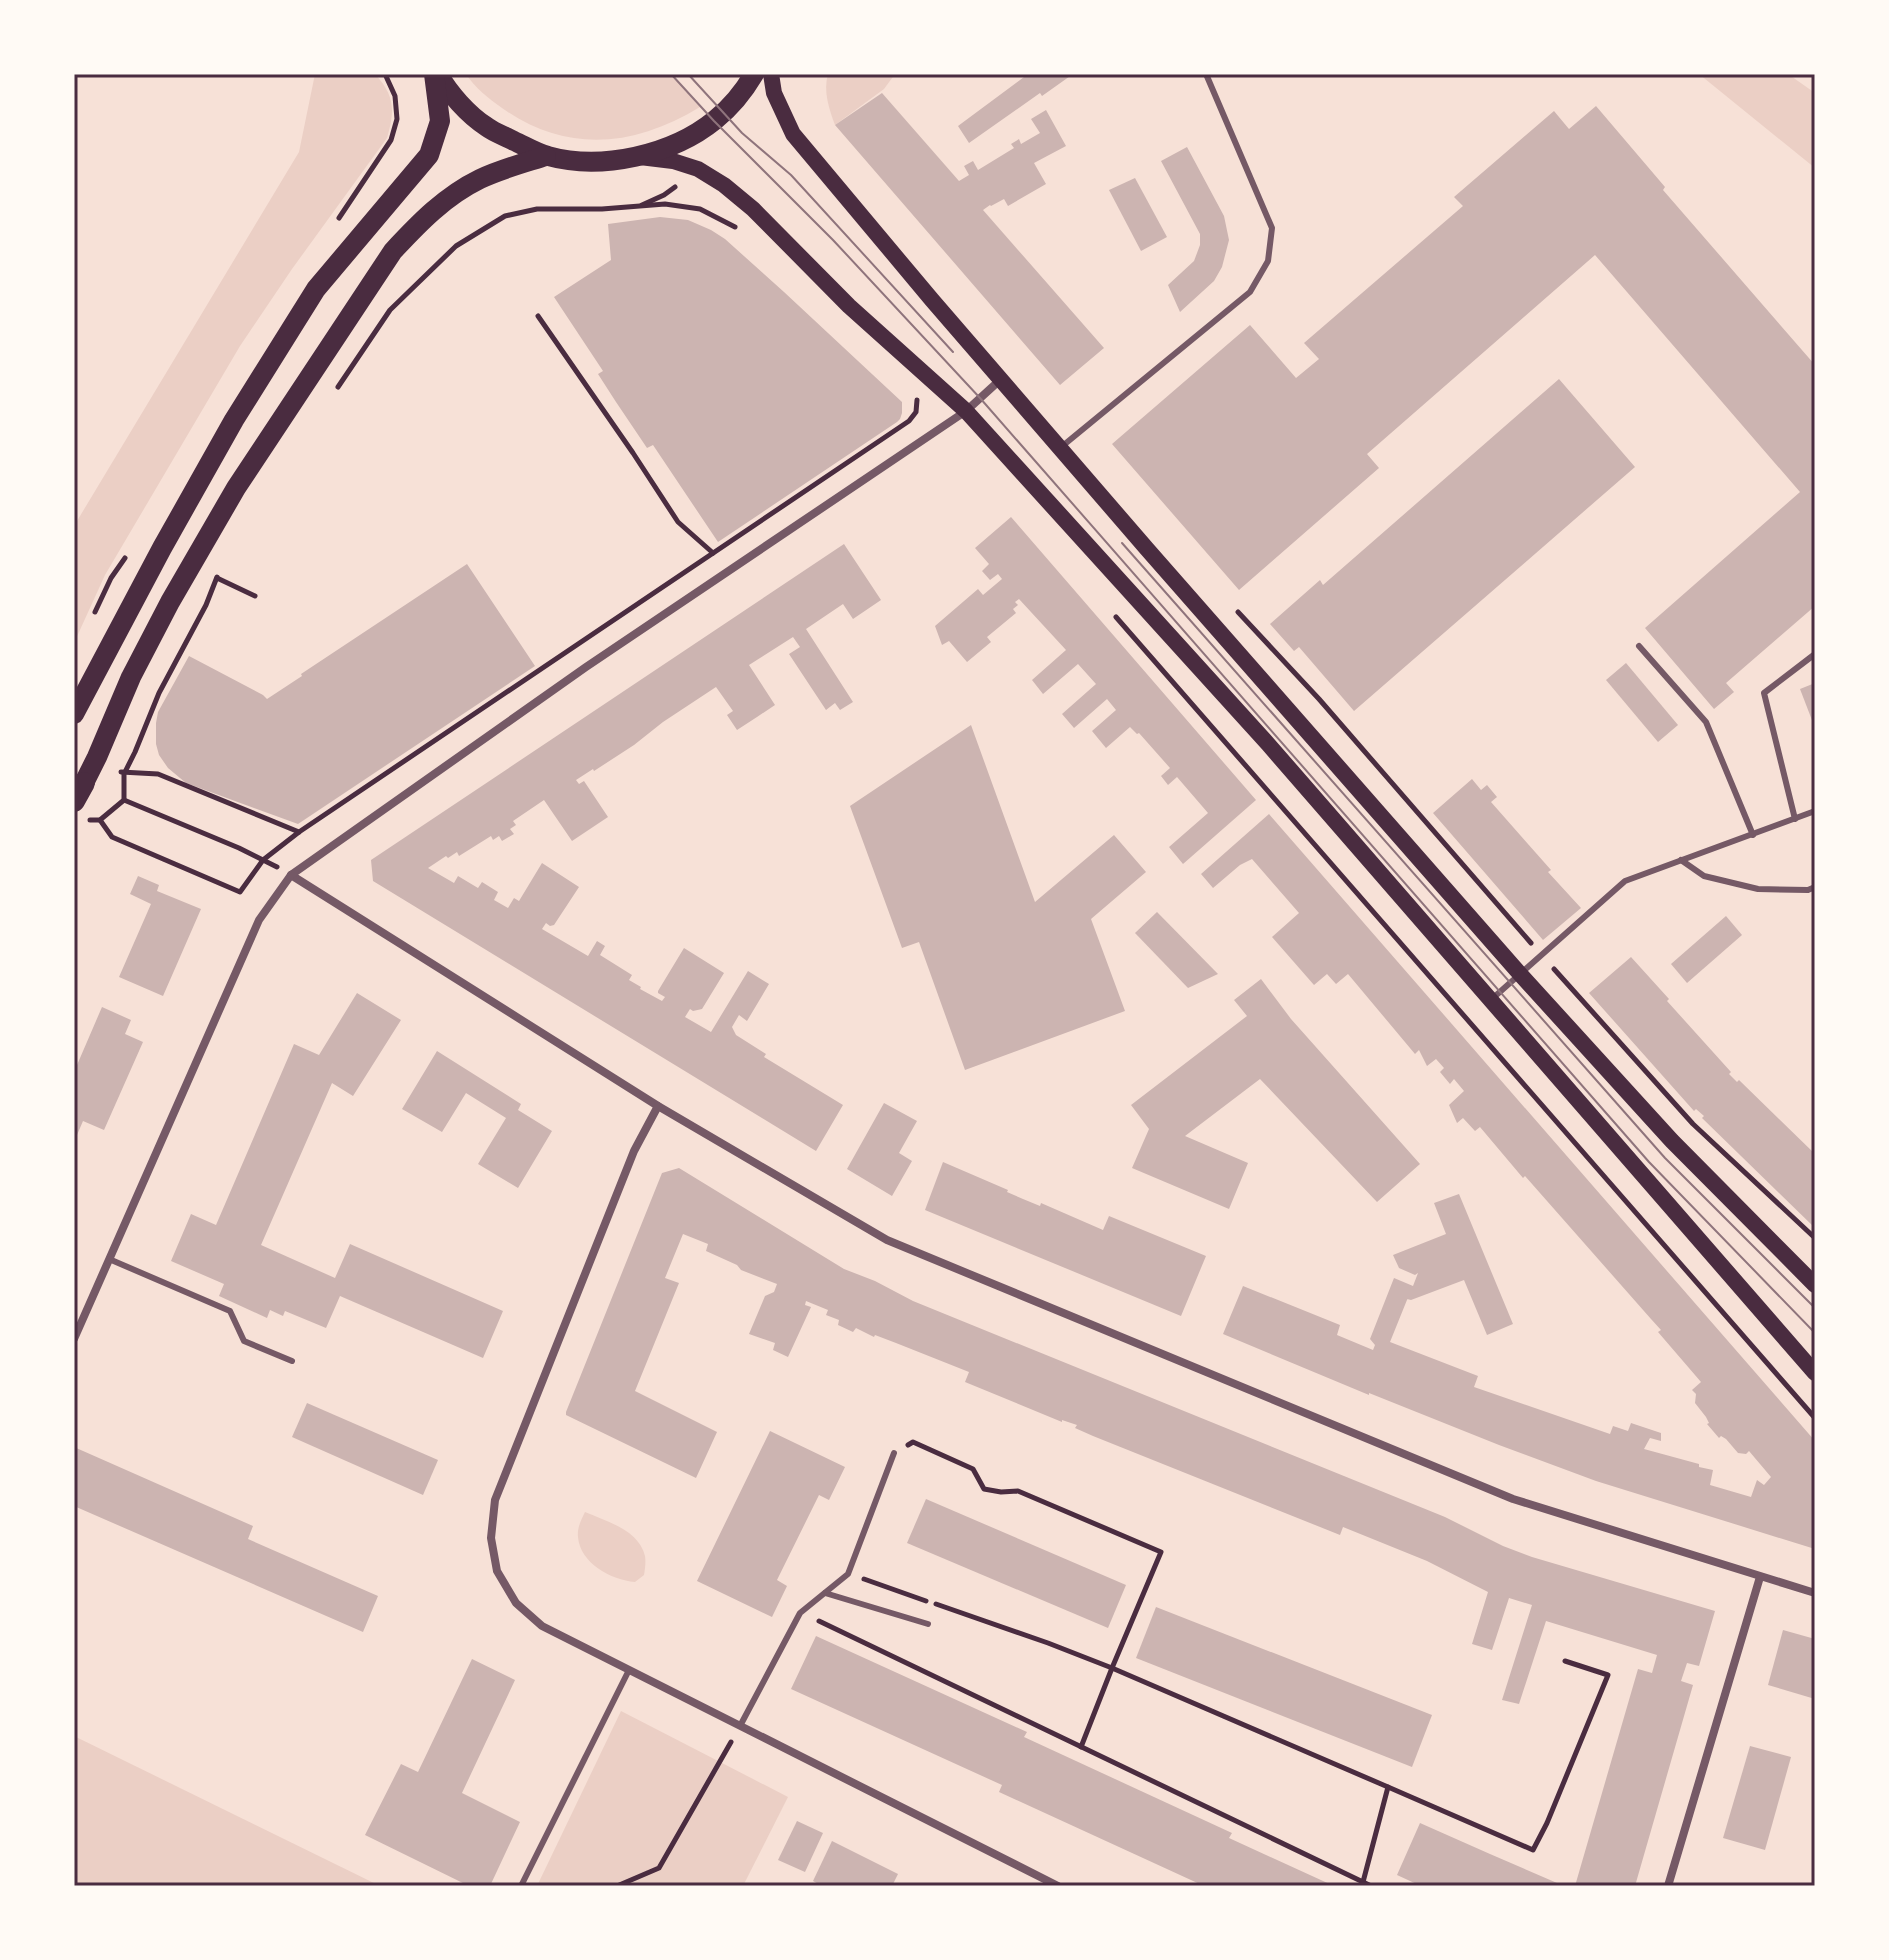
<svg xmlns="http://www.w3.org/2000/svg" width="1889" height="1960" viewBox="0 0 1889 1960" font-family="'Space Grotesk',sans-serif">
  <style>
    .green { fill: #ebcfc5 }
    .building { fill: #ccb4b1 }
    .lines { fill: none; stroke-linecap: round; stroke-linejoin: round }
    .path { stroke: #4a2c40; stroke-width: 5 }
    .service { stroke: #755966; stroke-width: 6 }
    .minor { stroke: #755966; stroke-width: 8 }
    .secondary { stroke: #4a2c40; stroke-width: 16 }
    .primary { stroke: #4a2c40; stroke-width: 20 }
    .trunk { stroke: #4a2c40; stroke-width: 22 }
    .tram { stroke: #8f747c; stroke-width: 2 }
    .neatline { fill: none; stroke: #4a2c40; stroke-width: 3 }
  </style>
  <rect width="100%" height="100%" fill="#f7e1d7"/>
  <g class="green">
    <path d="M315 74H375C395 96 395 110 387 138L292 269 240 346 105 575 74 643V526L299 152Z"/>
    <path d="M466 74H671L700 107C634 147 567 154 502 108 488 98 475 88 466 74Z"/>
    <path d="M828 74H895L884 89 835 125C829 109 823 91 828 74Z"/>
    <path d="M1699 74H1788L1815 93V168Z"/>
    <path d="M585 1512C606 1521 639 1530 645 1556 646 1562 645 1569 644 1575L635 1582C611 1580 580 1563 578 1537 577 1528 581 1520 585 1512Z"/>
    <path d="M621 1711 788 1797 743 1886H537Z"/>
    <path d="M74 1736 380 1886H74Z"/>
  </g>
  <g class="building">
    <path d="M1028 74H1073L1042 96 1040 93 969 143 958 126Z"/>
    <path d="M882 93 959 181 969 175 964 166 973 161 978 170 1014 148 1011 144 1019 139 1021 144 1040 133 1031 119 1046 110 1066 146 1034 163 1046 184 1008 206 1004 199 991 206 990 205 983 210 1104 348 1060 385 835 125Z"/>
    <path d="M1596 106 1665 187 1663 190 1815 365V606L1726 683 1734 692 1714 709 1645 628 1800 492 1595 255 1367 454 1379 468 1239 590 1112 444 1250 325 1296 378 1319 359 1304 343 1463 206 1454 197 1554 111 1569 129Z"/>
    <path d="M1187 147 1224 216 1229 240 1222 267 1214 281 1180 312 1168 285 1194 261 1200 245V234L1161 161Z"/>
    <path d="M1135 178 1167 237 1141 251 1109 190Z"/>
    <path d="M660 217 688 220 711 230 725 239 784 292 902 402V413L900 419 897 422 718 542 653 445 647 448 616 402 598 374 603 371 554 297 611 260 608 224Z"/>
    <path d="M1559 379 1635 467 1354 711 1299 647 1294 651 1270 624 1320 580 1323 585Z"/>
    <path d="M1011 517 1256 800 1183 864 1169 847 1208 813 1177 777 1168 785 1161 776 1170 768 1139 733 1137 734 1130 727 1106 748 1092 731 1116 710 1107 699 1074 728 1062 714 1096 684 1078 664 1043 694 1032 680 1066 650 1019 599 1015 602 1018 605 1013 609 1016 613 987 637 991 642 967 662 949 641 942 645 935 626 978 589 983 595 1002 579 998 574 990 580 982 571 989 564 975 548Z"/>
    <path d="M844 544 881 600 853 619 843 604 806 629 853 702 840 710 835 703 826 710 789 654 800 647 793 637 749 665 775 705 757 717 737 730 727 715 733 711 716 687 663 722 634 745 594 771 593 769 576 780 579 784 584 781 608 817 572 841 544 800 513 821 516 825 510 829 514 834 502 841 499 836 493 840 491 836 459 856 457 852 448 858 446 856 428 868 454 883 458 876 478 888 482 882 498 892 494 900 508 908 514 898 519 901 542 863 579 887 554 925 550 926 546 923 542 929 588 956 597 941 605 946 600 955 632 975 629 980 641 987 640 989 662 1001 665 997 658 993V991L684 948 724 973 702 1009 693 1011 690 1009 685 1017 711 1032 748 971 769 984 747 1021 739 1015 732 1027 736 1035 766 1054 764 1057 843 1105 816 1151 373 881 371 860Z"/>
    <path d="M467 564 535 666 298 824 186 783 168 768 159 755 156 744V723L158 712 189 656 263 695 267 699 302 676 301 674Z"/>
    <path d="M1626 663 1678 725 1658 742 1606 680Z"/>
    <path d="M1815 683V728L1800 689Z"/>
    <path d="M971 725 1035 902 1114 835 1146 872 1091 919 1125 1011 965 1070 919 942 902 948 850 806Z"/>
    <path d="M1472 779 1481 790 1487 785 1497 797 1491 802 1551 870 1548 872 1581 908 1543 940 1433 813Z"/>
    <path d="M1269 814 1815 1441V1549L1596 1481 1499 1445 1369 1393V1395L1223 1334 1243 1286 1340 1325 1337 1335 1373 1350 1375 1345 1370 1339 1394 1278 1413 1286 1418 1273 1415 1275 1399 1268 1393 1255 1446 1234 1434 1203 1459 1194 1513 1324 1487 1335 1464 1280 1411 1300 1407 1299 1411 1290 1390 1342 1478 1376 1474 1387 1610 1434 1613 1426 1628 1431 1631 1423 1661 1433V1441L1650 1438 1644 1449 1699 1464V1467L1713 1470 1710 1485 1751 1497 1757 1480 1764 1485 1771 1477 1749 1451 1746 1454 1738 1453 1726 1439 1721 1436 1719 1438 1707 1424 1709 1423 1706 1417 1695 1403 1696 1394 1692 1390 1701 1382 1658 1332 1661 1330 1651 1319 1525 1176 1523 1178 1480 1127 1475 1131 1463 1118 1457 1123 1449 1105 1464 1091 1454 1079 1450 1084 1440 1072 1444 1068 1436 1059 1427 1066 1419 1050 1415 1054 1348 974 1336 984 1327 974 1314 985 1272 937 1299 913 1252 859 1240 865 1213 888 1201 874Z"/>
    <path d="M138 876 159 885 157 891 201 909 163 996 119 977 151 904 130 894Z"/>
    <path d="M1157 912 1218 974 1188 988 1135 933Z"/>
    <path d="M1726 916 1742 935 1687 983 1671 964Z"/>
    <path d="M1631 957 1669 999 1667 1001 1731 1072 1729 1074 1737 1082 1739 1080 1815 1154V1228L1702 1118 1704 1116 1696 1109 1694 1111 1589 993Z"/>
    <path d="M1261 979 1291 1019 1420 1164 1377 1202 1260 1079 1185 1136 1248 1163 1229 1209 1132 1168 1149 1129 1131 1105 1247 1016 1234 1000Z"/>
    <path d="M357 993 401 1020 353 1096 332 1083 261 1245 335 1278 350 1244 503 1311 483 1358 340 1296 326 1328 285 1311 283 1316 270 1310 267 1318 219 1296 224 1284 171 1261 191 1214 216 1225 294 1044 319 1055Z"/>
    <path d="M102 1007 131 1020 125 1034 143 1042 104 1130 83 1121 77 1135 74 1133V1072Z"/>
    <path d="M437 1051 521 1104 518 1110 552 1131 518 1188 478 1164 506 1118 466 1093 442 1132 402 1109Z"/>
    <path d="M884 1103 917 1121 899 1153 912 1161 892 1196 847 1169Z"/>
    <path d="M943 1162 1008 1190 1007 1192 1023 1199 1040 1206 1041 1203 1103 1230 1109 1216 1206 1256 1181 1316 925 1210Z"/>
    <path d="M679 1168 844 1269 875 1281 913 1301 1445 1517 1503 1546 1532 1557 1715 1611 1699 1666 1687 1663 1681 1681 1693 1685 1635 1886H1575L1638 1669 1652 1673 1657 1655 1546 1621 1519 1704 1502 1700 1532 1605 1509 1598 1492 1650 1472 1644 1488 1592 1427 1561 1343 1527 1340 1535 1093 1436 1075 1428 1077 1425 1062 1420V1422L965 1382 969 1372 896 1343 875 1335 874 1337 856 1328 853 1332 838 1325 839 1320 826 1315 828 1310 806 1301 805 1305 811 1307 788 1357 773 1350 775 1343 749 1334 765 1296 774 1292 777 1284 741 1270 737 1265 706 1251 708 1244 683 1234 665 1278 679 1283 635 1391 717 1432 696 1478 566 1415V1412L662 1173Z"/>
    <path d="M307 1403 438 1460 423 1495 292 1437Z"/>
    <path d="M770 1431 845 1467 829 1500 819 1495 777 1580 787 1586 772 1617 697 1581Z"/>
    <path d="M74 1447 253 1526 248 1539 378 1596 363 1632 74 1506Z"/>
    <path d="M926 1499 1126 1585 1108 1628 907 1543Z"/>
    <path d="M1156 1607 1432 1715 1412 1767 1136 1658Z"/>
    <path d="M1783 1630 1815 1639V1699L1768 1685Z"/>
    <path d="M816 1636 1027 1732 1024 1737 1232 1833 1229 1838 1334 1886H1204L999 1792 1002 1785 791 1689Z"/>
    <path d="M472 1659 515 1680 462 1793 520 1822 490 1886H469L365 1835 401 1764 418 1772Z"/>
    <path d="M1750 1746 1791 1757 1765 1850 1723 1838Z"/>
    <path d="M797 1821 823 1833 805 1872 778 1860Z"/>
    <path d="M1420 1823 1490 1854 1564 1886H1421L1397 1875Z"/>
    <path d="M832 1841 898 1874 892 1886H822L813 1881Z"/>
  </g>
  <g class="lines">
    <g class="path">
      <path d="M642 205 664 195 675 187"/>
      <path d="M339 218 391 140 397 119 395 96 385 74"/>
      <path d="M538 316 633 453 678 522 713 553"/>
      <path d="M338 387 390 310 456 246 505 216 537 209H602L665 204 700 209 735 227"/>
      <path d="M217 578 255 596"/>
      <path d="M95 612 111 578 125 558"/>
      <path d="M1238 612 1319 699 1531 943"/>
      <path d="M1116 617 1815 1418"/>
      <path d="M121 772 158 774 299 832"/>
      <path d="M124 800 239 848 277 867"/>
      <path d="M90 820H100L124 800V774L135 752 159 693 206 605 217 577"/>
      <path d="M100 820 112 837 240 892 263 860 299 832 909 421 916 412 917 400"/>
      <path d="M1554 969 1693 1124 1815 1238"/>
      <path d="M908 1445 913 1442 973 1469 984 1489 1001 1492 1018 1491 1161 1552 1112 1668 1081 1747"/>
      <path d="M864 1579 926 1601"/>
      <path d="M819 1621 1363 1882 1388 1787 1112 1668 1048 1643 936 1604"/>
      <path d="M1388 1787 1533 1850 1547 1823 1608 1675 1565 1661"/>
      <path d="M1363 1882 1371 1886"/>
      <path d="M617 1886 659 1868 731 1742"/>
    </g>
    <g class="service">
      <path d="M1060 448 1250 292 1268 261 1272 228 1206 74"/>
      <path d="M1639 646 1706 722 1753 835"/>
      <path d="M1795 819 1764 693 1815 654"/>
      <path d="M1681 860 1704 876 1758 889 1808 890 1815 887"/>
      <path d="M1493 998 1625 881 1815 811"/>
      <path d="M109 1259 230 1311 244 1341 292 1361"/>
      <path d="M825 1593 928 1624"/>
      <path d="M740 1726 800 1613 848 1574 894 1453"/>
      <path d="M521 1886 629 1670"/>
    </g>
    <g class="minor">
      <path d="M291 875 658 1106 887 1240 1513 1499 1815 1593"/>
      <path d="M658 1106 634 1151 495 1500 491 1538 497 1571 516 1603 542 1626 1058 1886"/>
      <path d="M74 1339 259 920 291 875 586 667 966 411 1000 380"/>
      <path d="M1668 1886 1760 1577"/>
    </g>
    <g class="secondary">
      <path d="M771 74 774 93 793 134 932 300 1147 549 1520 974 1672 1141 1815 1285"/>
      <path d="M640 157 673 161 698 169 724 185 753 209 849 306 966 411 1268 744 1815 1373"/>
    </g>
    <g class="primary">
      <path d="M438 74C449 93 468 115 487 127 495 133 505 136 514 141 525 146 536 153 548 156 601 171 672 155 715 120 730 108 744 91 754 74"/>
      <path d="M74 714 162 548 234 420 316 289 429 155 440 121 434 74"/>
      <path d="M84 783 97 757 131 677 170 602 236 488 393 251C419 223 445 196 480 179 501 169 524 163 546 156"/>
    </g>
    <path class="trunk" d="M74 801 84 783"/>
    <g class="tram">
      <path d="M671 74 714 121 833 240 980 398 1649 1162 1815 1333"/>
      <path d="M688 74 742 133 791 175 953 352"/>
      <path d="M1122 543 1665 1158 1815 1308"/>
    </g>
  </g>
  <rect width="1889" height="1960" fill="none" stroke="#fffaf5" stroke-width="152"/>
  <rect x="76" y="76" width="1737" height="1808" class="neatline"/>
</svg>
